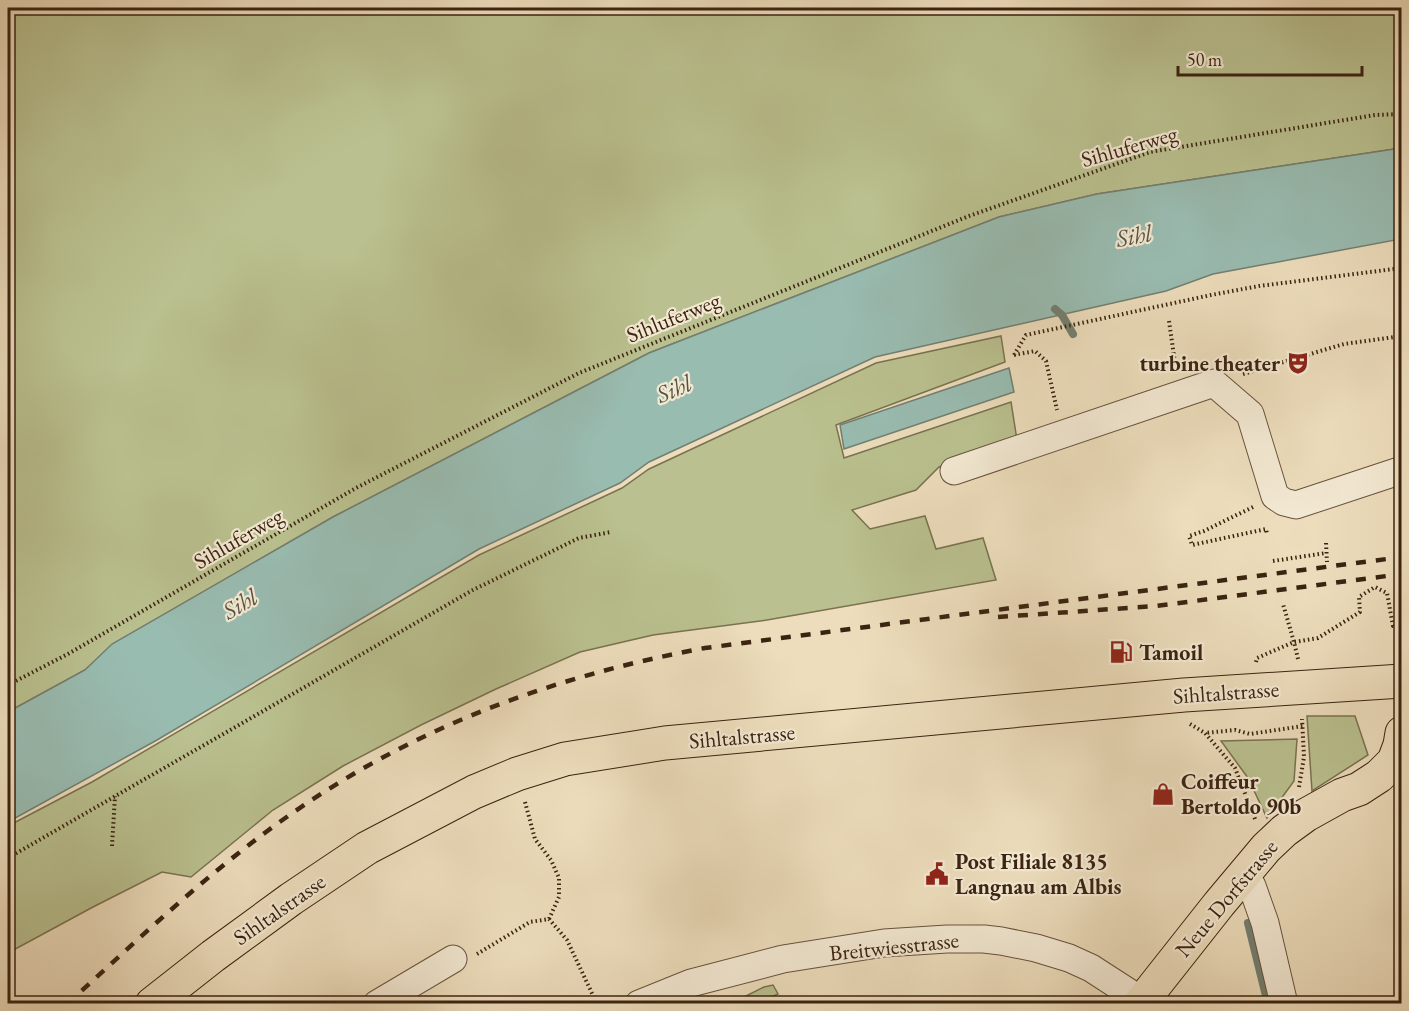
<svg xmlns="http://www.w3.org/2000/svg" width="1409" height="1011" viewBox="0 0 1409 1011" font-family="'EB Garamond',serif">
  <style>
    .green { fill: #bac08f; stroke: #7a7250; stroke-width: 1.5 }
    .water { fill: #99bcb1; stroke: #737f71; stroke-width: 1.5 }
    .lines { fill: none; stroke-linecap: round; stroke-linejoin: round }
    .stream { stroke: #737f71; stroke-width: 8 }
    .minor-casing { stroke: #68523c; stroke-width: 29 }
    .major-casing { stroke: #3b2311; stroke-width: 35 }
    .path { stroke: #3b2311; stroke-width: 4; stroke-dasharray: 1.5 3; stroke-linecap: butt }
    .minor { stroke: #f3e9d3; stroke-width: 27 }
    .major { stroke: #edddbc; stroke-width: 33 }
    .rail { stroke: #3b2311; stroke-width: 4.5; stroke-dasharray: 10 10; stroke-linecap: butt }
    .labels { text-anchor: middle; stroke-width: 4.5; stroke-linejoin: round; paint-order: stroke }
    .street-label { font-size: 22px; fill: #3b2311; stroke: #f3e9d3 }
    .poi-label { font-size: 22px; font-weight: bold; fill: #3b2311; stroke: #f3e9d3; text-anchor: start }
    .water-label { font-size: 24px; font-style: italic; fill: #575141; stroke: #f3e9d3 }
  </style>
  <rect width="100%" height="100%" fill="#edddbc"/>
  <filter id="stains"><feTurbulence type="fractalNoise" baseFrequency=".00333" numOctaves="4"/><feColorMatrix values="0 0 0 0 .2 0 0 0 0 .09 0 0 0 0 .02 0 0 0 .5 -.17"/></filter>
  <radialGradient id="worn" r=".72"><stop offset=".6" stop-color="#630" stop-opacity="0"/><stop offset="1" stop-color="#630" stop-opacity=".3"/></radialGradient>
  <g class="green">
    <path d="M8 8H1401V148L1097 194 999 217 649 353 333 517 113 644 85 670 8 712Z"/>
    <path d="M1001 336 1005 362 836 425 844 458 1011 402 1017 440 939 467 916 490 852 510 870 529 925 516 936 549 983 538 996 580 767 620 653 635 580 652 496 689 421 725 343 766 273 810 191 877 162 872 93 907 8 953V826L92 782 479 555 622 488 649 469 876 363Z"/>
    <path d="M1307 716H1355L1368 755 1312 791Z"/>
    <path d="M1297 739 1294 781 1267 818 1248 778 1221 741Z"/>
    <path d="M773 985 778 994 758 1003H732L764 987Z"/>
  </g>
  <g class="water">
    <path d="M1401 148V239L1213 274 1166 291 875 357 649 462 620 483 479 549 157 740 8 822V712L85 670 112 644 333 517 649 353 999 217 1097 194Z"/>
    <path d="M1009 368 1014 392 844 449 840 425Z"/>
  </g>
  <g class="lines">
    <g class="stream">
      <path d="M1055 309 1062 315 1073 334"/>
      <path d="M1248 923 1268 1004"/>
    </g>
    <g class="minor-casing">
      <g id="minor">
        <path d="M954 471 1214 383 1250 414 1275 496 1284 502 1296 505 1402 470"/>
        <path d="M1243 875 1252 886 1265 923 1284 1004"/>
        <path d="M377 1004 453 959"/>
        <path d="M639 1004 691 983 783 959 884 943 947 939H984L1001 941 1036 948 1069 958 1091 968 1142 1001"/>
      </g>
    </g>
    <g class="major-casing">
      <g id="major">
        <path d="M152 1004 213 956 291 899 367 848 474 792 517 774 565 759 665 743 1184 695 1402 681"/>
        <path d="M1140 1004 1219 904 1266 848 1284 831 1306 815 1342 795 1359 789 1379 776 1394 761 1400 745 1402 733"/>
      </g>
    </g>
    <g class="path">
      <path d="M1169 321 1176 370"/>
      <path d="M1014 355 1026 335 1211 295 1259 286 1402 268"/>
      <path d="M1014 355 1035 351 1046 361 1057 410"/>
      <path d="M1243 374 1344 344 1402 336"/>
      <path d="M1253 507 1204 531 1189 536 1192 545 1266 529 1267 534"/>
      <path d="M1326 543 1327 562"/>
      <path d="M1273 561 1326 553"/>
      <path d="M1298 659 1294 642 1318 638 1360 612 1359 597 1375 587 1387 593 1393 626 1402 627"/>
      <path d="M1256 662 1257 658 1294 642 1283 604"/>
      <path d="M8 685 66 655 356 488 579 373 969 216 1150 152 1375 115 1402 114"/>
      <path d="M1190 724 1205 733"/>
      <path d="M1299 787 1304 757 1302 719"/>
      <path d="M525 802 535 839 551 860 559 878V897L549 919"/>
      <path d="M1255 819 1235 768 1205 733 1235 730 1250 734 1303 726"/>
      <path d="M112 846 115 796"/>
      <path d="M8 858 473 590 579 538 611 532"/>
      <path d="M477 954 530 922 549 919 567 940 597 1004"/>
    </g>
    <use href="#minor" class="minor"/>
    <use href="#major" class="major"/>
    <g class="rail">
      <path d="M998 617 1156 606 1402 574"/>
      <path d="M67 1004C132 945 196 884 266 832 399 733 543 678 705 648L1402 557"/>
    </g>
  </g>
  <defs>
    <g id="theatre-bare" transform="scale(1.8)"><path d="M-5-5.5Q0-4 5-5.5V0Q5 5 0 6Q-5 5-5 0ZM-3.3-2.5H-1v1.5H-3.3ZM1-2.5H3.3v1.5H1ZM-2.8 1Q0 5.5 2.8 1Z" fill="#8f2418" stroke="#f3e9d3" stroke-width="2.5" paint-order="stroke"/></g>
    <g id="fuel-bare" transform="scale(1.8)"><path d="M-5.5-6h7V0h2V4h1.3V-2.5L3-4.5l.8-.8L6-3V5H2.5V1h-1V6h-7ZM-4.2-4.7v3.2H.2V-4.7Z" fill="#8f2418" stroke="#f3e9d3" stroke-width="2.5" paint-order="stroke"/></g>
    <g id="shop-bare" transform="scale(1.8)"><path d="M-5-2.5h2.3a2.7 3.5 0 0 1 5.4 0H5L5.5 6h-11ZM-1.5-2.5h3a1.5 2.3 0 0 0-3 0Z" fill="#8f2418" stroke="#f3e9d3" stroke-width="2.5" paint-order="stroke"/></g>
    <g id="civic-bare" transform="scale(1.8)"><path d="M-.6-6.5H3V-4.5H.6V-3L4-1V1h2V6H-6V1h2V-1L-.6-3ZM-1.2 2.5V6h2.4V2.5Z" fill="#8f2418" stroke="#f3e9d3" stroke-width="2.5" paint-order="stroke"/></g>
  </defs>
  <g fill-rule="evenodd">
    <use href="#theatre-bare" x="1298" y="363"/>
    <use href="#fuel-bare" x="1121" y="652"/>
    <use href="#shop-bare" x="1163" y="794"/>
    <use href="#civic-bare" x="937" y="874"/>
  </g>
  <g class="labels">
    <g class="street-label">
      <text transform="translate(1129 146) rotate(-16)" y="8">Sihluferweg</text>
      <text transform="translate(673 317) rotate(-22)" y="8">Sihluferweg</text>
      <text transform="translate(238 538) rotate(-30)" y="8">Sihluferweg</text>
      <text transform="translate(1226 692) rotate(-4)" y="8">Sihltalstrasse</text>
      <text transform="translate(742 736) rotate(-5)" y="8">Sihltalstrasse</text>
      <text transform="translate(1226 898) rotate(-50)" y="8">Neue Dorfstrasse</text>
      <text transform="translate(279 909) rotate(-35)" y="8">Sihltalstrasse</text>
      <text transform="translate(894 946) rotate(-6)" y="8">Breitwiesstrasse</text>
    </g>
    <g class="poi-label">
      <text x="1280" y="371" text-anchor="end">turbine theater</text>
      <text x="1139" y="660">Tamoil</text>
      <text x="1181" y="789">Coiffeur<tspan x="1181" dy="25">Bertoldo 90b</tspan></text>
      <text x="955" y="869">Post Filiale 8135<tspan x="955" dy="25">Langnau am Albis</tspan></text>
    </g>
    <g class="water-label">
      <text transform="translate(1134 236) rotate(-10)" y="8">Sihl</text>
      <text transform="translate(674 389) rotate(-23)" y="8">Sihl</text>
      <text transform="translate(240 604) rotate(-30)" y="8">Sihl</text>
    </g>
  </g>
  <rect width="1409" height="1011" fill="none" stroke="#edddbc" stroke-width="30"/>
  <rect x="9" y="9" width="1391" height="993" fill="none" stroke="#3b2311" stroke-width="3"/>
  <rect x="15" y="15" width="1379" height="981" fill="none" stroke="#3b2311" stroke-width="1.5"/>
  <path d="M1178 66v9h184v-9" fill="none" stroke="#3b2311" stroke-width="3"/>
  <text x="1187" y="66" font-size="18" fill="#3b2311" stroke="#f3e9d3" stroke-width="4.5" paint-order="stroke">50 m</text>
  <rect width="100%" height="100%" filter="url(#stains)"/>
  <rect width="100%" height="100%" fill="url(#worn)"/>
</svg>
